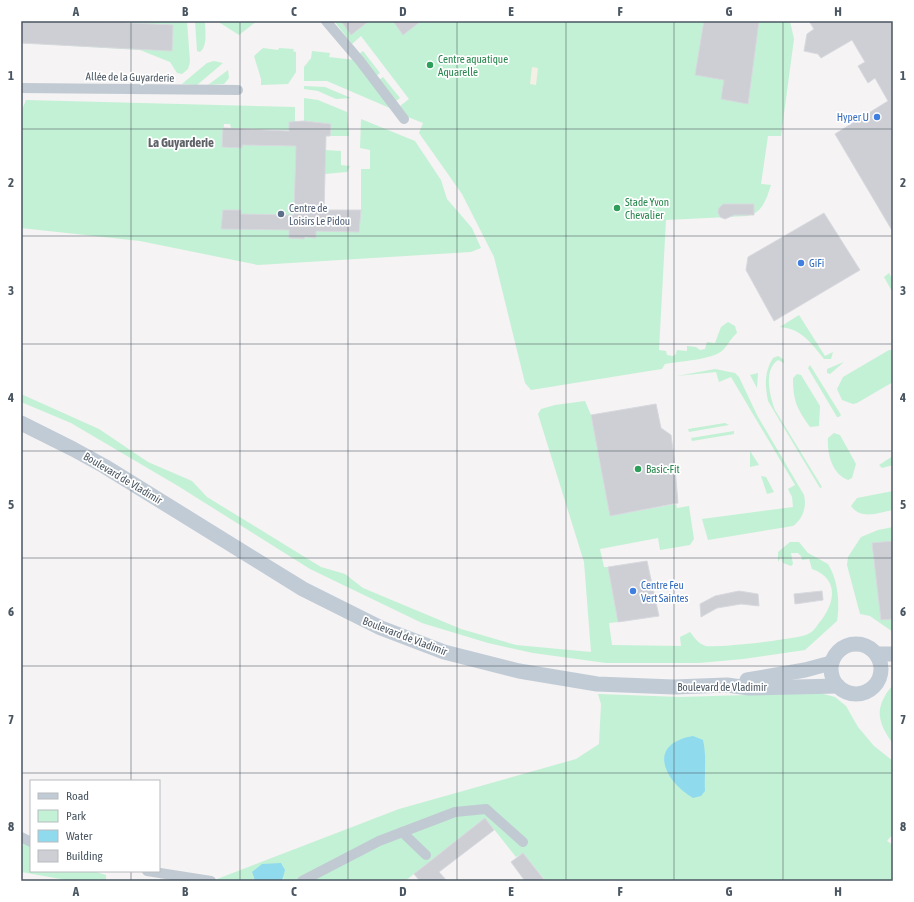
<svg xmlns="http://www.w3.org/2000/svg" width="914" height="902" viewBox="0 0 914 902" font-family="'Asap Condensed',sans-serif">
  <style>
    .green { fill: #c3f1d5 }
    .sand { fill: #f5f0e5 }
    .water { fill: #90daee }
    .building { fill: #cdcfd5; stroke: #d7d9de }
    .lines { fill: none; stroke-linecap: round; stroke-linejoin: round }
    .street { stroke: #c1cad2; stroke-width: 10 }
    .secondary { stroke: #c1cbd6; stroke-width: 15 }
    .grid { fill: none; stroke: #4a5661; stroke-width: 1; stroke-opacity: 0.55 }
    .leisure-dot { fill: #2e9e5b; stroke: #fff; stroke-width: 1.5 }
    .shop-dot { fill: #3f7fe0; stroke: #fff; stroke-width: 1.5 }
    .service-dot { fill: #5c6f8a; stroke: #fff; stroke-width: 1.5 }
    .labels { text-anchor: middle; stroke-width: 3.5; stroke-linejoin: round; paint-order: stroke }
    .leisure-label { font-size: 11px; fill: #27864d; stroke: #fff; text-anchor: start }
    .street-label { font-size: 11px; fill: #4a5661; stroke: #fff }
    .shop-label { font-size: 11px; fill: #366cbe; stroke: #fff; text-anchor: start }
    .service-label { font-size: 11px; fill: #4e5e75; stroke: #fff; text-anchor: start }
    .quarter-label { font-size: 13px; font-weight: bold; fill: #5f6368; stroke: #fff }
    .neatline { fill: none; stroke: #4a5661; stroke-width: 1.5 }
    .grid-label { font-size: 13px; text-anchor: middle; font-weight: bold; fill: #4a5661 }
  </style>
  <rect width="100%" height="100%" fill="#f5f3f3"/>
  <g class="green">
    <path d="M21 21H187L190 62 188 69 182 74 177 73 170 62 140 50 21 43Z"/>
    <path d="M195 21H205C205 30 208 46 200 52L197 51Z"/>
    <path d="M217 21H257L239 35Z"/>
    <path d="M334 21H790L794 39 781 136H768L761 184 771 185C766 200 763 212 747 216L666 220 659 350 666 351 667 355 673 356 676 354 677 350 687 351V346L696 347 700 350 705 349 707 342 715 343 721 327 728 322 735 326 737 333C731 338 728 345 723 350 713 360 679 361 665 364L662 369 649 371 531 390 525 383 494 257 462 194 419 133 423 123 408 117 400 106 409 99 361 36 352 44Z"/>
    <path d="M263 48 278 50 279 48 294 49 293 51 296 52V72L288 84 261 85V79L254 56Z"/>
    <path d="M312 51 330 53 329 57 355 60 392 109 327 81H304V67L311 58Z"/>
    <path d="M363 51 380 73 376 76 359 54Z"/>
    <path d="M214 61 223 63 197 85 182 84 207 63Z"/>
    <path d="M228 70 229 78 224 84 208 85Z"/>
    <path d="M383 77 400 98 396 101 379 80Z"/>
    <path d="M304 86 325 87 351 98 336 99 318 91 304 89Z"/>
    <path d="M304 98 318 100 347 112 349 136H330V124L304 121Z"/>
    <path d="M26 100 295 107V122L289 130 231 128 230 124H224L222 147 242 148V145L296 146 294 215 289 230V238L315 237 316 231 359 232 361 210V169H370V150L360 148 361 119 415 141 441 180 447 199 472 228 481 248 471 252 258 265 140 241 21 228V112Z"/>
    <path d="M325 150 341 151V165L350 166 347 172 325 174Z"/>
    <path d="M889 273 893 280V293L884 277Z"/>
    <path d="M799 315 825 356 833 352 831 359H824C811 343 802 329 780 327Z"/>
    <path d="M889 350H893V382L857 403 853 404 842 400 837 389 843 377Z"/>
    <path d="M778 356 783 359 784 363 778 360C763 370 770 396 775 410L822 487 820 488 768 401C765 386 764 372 773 358Z"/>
    <path d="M844 362 830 374 827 373V369Z"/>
    <path d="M810 365 841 415 839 417H837L808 368Z"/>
    <path d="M715 369 735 373 739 377 757 415 804 495C807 506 803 519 793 526L708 540 702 519 793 507 792 497 788 489 795 485 731 377 719 382 716 372 677 376Z"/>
    <path d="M758 373 757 388 750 375Z"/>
    <path d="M797 374 801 375 820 406 819 426 810 427C797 409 793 401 793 378Z"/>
    <path d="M21 394 99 429 148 462 192 481 207 497 321 567 345 574 363 588 461 629 516 645 591 652 584 562 538 414 541 409 555 405 585 401 591 415 610 516 676 504 677 508 689 506 694 539 690 545 660 550 658 538 600 549 604 567H608L618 622 609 623 612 645 681 646 680 637 690 632C695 638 698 644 706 646 716 648 800 639 808 634 813 632 816 627 819 623 835 604 840 579 812 569L809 559 802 560 801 556 798 553H791L793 564 791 566 783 563 781 557 778 562V552L790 542H799L808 553 828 564C838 580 840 603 837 621L805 650 743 659 699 663H606L533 653 488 643 422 623 310 569 178 486 71 423 21 402Z"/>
    <path d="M725 423 729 425 689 432 688 429Z"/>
    <path d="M734 431V434L692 441 691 438Z"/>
    <path d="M834 433 840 435 856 464 852 478 848 480C832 474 827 454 828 438Z"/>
    <path d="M750 451 759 465 750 467Z"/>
    <path d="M893 456V465L882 468 879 465Z"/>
    <path d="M761 476 766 477 774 492 767 494Z"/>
    <path d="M893 491V510C878 513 861 520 851 506L857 498Z"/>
    <path d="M893 527V541L872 543 881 620 893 619V632L870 616 860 614 847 565 848 557 861 537 878 530Z"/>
    <path d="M893 686V744C882 728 874 714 885 696 887 692 889 689 893 686Z"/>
    <path d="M820 693 835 697 846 706 858 727 874 746 893 761V834L887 841 893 845V881H542L544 879 523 853 516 857 485 818 405 881H282L284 878 252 872 255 881H212L399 809 576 759 599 744 601 704 598 694 680 697Z"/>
    <path d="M21 841 31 847V871H93L106 875V881H72L21 872Z"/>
  </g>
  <path class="sand" d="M532 67 538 68 536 85 530 84Z"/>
  <g class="water">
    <path d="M693 736 703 740C707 757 704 774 705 791L701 796 693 798C663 780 647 744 693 736Z"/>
    <path d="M281 863 285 870 282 881H255L252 872 262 864Z"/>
  </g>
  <g class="building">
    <path d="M21 21H91L173 25 172 51 21 43Z"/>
    <path d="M341 21H369L351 35Z"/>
    <path d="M393 21H421L403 35Z"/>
    <path d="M704 21H759L748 104 721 99 724 80 695 75Z"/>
    <path d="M809 21H893V232L835 134 888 101 875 78 868 83 858 66 865 62 852 40 821 58 818 54 804 51 807 34 814 29Z"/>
    <path d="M304 121 331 124 330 136H326L324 210H361L359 232 316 231V238L305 237 304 239 289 238V230L221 229 223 210H241V214L294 215 296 146 242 145V148L222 147 223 128 289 131V122Z"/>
    <path d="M723 204H754V215H734L725 219 720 217 718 212 719 208Z"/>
    <path d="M824 213 860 270 774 321 746 270 748 257Z"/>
    <path d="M656 404 661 428 671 435 674 457 678 503 610 516 591 415Z"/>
    <path d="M893 541V619L881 620 872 543Z"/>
    <path d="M647 561 659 616 618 622 608 567Z"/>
    <path d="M739 591 758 594 759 606 741 604 717 608 701 617 700 604 715 596Z"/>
    <path d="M822 591 823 600 795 604 794 594Z"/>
    <path d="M485 818 494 830 439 872 447 881H420L414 874Z"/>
    <path d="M523 853 545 881H525L511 862Z"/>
  </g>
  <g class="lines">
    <g class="street">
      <path d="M326 21 360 61 404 119"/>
      <path d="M21 88 238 90"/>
      <path d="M402 832 426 855"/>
      <path d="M21 837 31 842"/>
      <path d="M147 871 211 881"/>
      <path d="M302 881 379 841 455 812 486 809 523 842"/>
    </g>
    <g class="secondary">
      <path d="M21 423 73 449 104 466 303 589 381 628 444 652 519 671 597 684 674 687 727 685 749 688 838 686"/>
      <circle cx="856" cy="669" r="25"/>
      <path d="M876 654H893"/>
      <path d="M747 680 805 670 831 663"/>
    </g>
  </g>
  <path class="grid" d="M131 21V781M240 21V881M348 21V881M457 21V881M566 21V881M674 21V881M783 21V881M21 129H893M21 236H893M21 344H893M21 451H893M21 558H893M21 666H893M21 773H893M131 871V881"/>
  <g class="leisure-dot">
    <circle cx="430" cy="65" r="4"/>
    <circle cx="617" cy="208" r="4"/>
    <circle cx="638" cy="469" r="4"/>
  </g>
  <g class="shop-dot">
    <circle cx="877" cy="117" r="4"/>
    <circle cx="801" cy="263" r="4"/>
    <circle cx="633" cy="591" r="4"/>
  </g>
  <circle class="service-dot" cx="281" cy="214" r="4"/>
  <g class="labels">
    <g class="leisure-label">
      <text x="438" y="63">Centre aquatique<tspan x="438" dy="13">Aquarelle</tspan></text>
      <text x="625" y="206">Stade Yvon<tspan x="625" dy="13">Chevalier</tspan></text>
      <text x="646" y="473">Basic-Fit</text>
    </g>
    <g class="street-label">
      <text transform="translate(130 77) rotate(1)" y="4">Allée de la Guyarderie</text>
      <text transform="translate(123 478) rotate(31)" y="4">Boulevard de Vladimir</text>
      <text transform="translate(405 636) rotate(21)" y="4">Boulevard de Vladimir</text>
      <text x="722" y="691">Boulevard de Vladimir</text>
    </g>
    <g class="shop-label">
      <text x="869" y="121" text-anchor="end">Hyper U</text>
      <text x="809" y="267">GiFi</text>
      <text x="641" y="589">Centre Feu<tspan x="641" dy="13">Vert Saintes</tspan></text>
    </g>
    <g class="service-label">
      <text x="289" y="212">Centre de<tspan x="289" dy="13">Loisirs Le Pidou</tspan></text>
    </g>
    <g class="quarter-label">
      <text x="181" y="147">La Guyarderie</text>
    </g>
  </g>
  <rect width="914" height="902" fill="none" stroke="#ffffff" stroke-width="44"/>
  <rect x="30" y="780" width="130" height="92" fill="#ffffff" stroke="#b7bbc0"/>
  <rect x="38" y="793" width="20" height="6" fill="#c1cbd6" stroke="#b7bbc0"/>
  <text x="66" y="800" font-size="12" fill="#4a5661">Road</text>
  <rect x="38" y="810" width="20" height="12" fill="#c3f1d5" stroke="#b7bbc0"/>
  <text x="66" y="820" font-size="12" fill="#4a5661">Park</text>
  <rect x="38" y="830" width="20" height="12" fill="#90daee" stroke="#b7bbc0"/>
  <text x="66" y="840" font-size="12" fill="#4a5661">Water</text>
  <rect x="38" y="850" width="20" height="12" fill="#cdcfd5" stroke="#b7bbc0"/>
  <text x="66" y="860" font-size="12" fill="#4a5661">Building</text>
  <rect x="22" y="22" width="870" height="858" class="neatline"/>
  <g class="grid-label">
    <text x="76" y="16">A</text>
    <text x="185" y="16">B</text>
    <text x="294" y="16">C</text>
    <text x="403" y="16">D</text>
    <text x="511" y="16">E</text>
    <text x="620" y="16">F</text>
    <text x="729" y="16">G</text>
    <text x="838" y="16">H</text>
    <text x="11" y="80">1</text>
    <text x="903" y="80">1</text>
    <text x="11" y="187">2</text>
    <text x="903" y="187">2</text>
    <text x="11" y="295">3</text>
    <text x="903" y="295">3</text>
    <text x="11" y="402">4</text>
    <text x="903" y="402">4</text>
    <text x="11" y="509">5</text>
    <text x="903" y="509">5</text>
    <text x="11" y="616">6</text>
    <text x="903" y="616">6</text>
    <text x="11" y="724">7</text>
    <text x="903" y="724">7</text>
    <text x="11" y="831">8</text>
    <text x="903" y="831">8</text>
    <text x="76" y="896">A</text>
    <text x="185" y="896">B</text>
    <text x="294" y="896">C</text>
    <text x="403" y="896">D</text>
    <text x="511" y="896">E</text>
    <text x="620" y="896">F</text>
    <text x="729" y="896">G</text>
    <text x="838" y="896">H</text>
  </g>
</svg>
